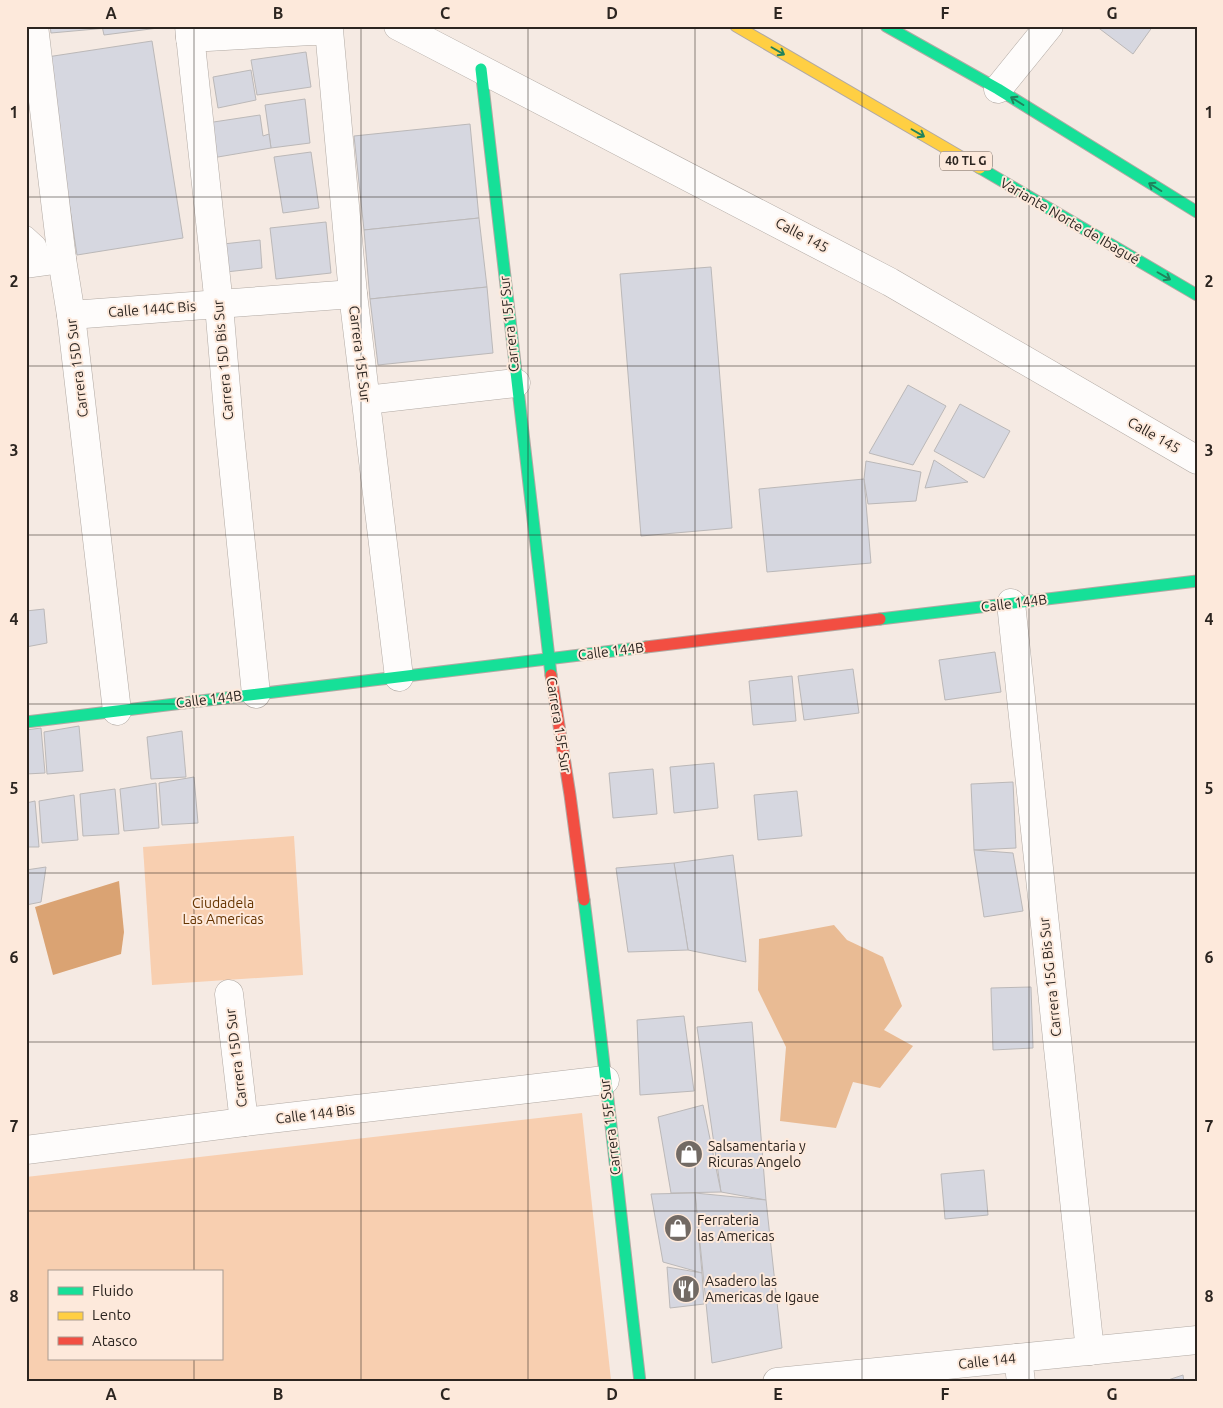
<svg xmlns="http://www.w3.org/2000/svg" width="1223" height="1408" viewBox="0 0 1223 1408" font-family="Ubuntu,sans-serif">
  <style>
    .green { fill: #f8cfb0; fill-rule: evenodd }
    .forest { fill: #e9bb94 }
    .water { fill: #daa373 }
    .building { fill: #d6d7e0; stroke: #bbb8b8 }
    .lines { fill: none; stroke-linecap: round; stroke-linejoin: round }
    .lane-casing { stroke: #b1a9a3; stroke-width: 19 }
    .street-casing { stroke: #b1a9a3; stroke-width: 29 }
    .fast-casing { stroke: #b1a9a3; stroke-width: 13 }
    .slow-casing { stroke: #b1a9a3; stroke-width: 13 }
    .jam-casing { stroke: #b1a9a3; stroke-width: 13 }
    .lane { stroke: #fefcfb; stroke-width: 18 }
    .street { stroke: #fefcfb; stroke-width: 28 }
    .fast { stroke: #16e098; stroke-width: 11 }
    .slow { stroke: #ffcf43; stroke-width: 11 }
    .jam { stroke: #f24e42; stroke-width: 11 }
    .oneway { stroke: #21825c }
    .grid { fill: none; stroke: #2c2520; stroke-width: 1; stroke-opacity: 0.55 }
    .labels { text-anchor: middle; stroke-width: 4; stroke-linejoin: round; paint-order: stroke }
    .shield { fill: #fde9db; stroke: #6b6058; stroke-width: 1 }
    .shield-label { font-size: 12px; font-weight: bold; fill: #2c2520 }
    .street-label { font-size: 14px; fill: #2c2520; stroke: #fde9db }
    .park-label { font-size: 14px; fill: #653400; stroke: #fde9db }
    .poi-label { font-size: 14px; fill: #2c2520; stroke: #fde9db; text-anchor: start }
    .neatline { fill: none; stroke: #2c2520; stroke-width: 2 }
    .grid-label { font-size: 16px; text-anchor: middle; font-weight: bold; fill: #2c2520 }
  </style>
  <rect width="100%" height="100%" fill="#f5eae3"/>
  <g class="green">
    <path d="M294 836 303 975 152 985 143 847Z"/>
    <path d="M582 1113 611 1380 599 1382H26V1177ZM49 1272H221V1359H49Z"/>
  </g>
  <path class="forest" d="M834 925 847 940 883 957 902 1006 884 1030 913 1046 880 1088 853 1082 836 1128 780 1121 786 1047 758 990 759 939Z"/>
  <path class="water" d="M119 881 124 932 121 954 53 975 35 907Z"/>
  <g class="building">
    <path d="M50 26H107V28L51 33Z"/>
    <path d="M102 26H157L158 28 104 35Z"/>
    <path d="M1096 26H1153L1133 54Z"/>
    <path d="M152 41 183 238 77 255 47 57Z"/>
    <path d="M306 52 311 87 257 95 251 60Z"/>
    <path d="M251 70 256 100 218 108 213 77Z"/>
    <path d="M305 99 310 143 271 148 265 105Z"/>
    <path d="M260 115 263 136 269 134 271 148 212 158 207 123Z"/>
    <path d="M470 124 479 218 364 230 354 136Z"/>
    <path d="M311 152 319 208 283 213 274 157Z"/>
    <path d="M479 218 487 287 370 299 364 230Z"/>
    <path d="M326 222 331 273 276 279 270 228Z"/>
    <path d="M260 240 262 268 226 272 223 244Z"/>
    <path d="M711 267 732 528 641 536 620 274Z"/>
    <path d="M487 287 493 353 378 365 370 299Z"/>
    <path d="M908 385 946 406 913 465 869 453Z"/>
    <path d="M960 404 1010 431 984 478 934 451Z"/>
    <path d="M934 460 968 482 925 488Z"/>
    <path d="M866 461 921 472 916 501 868 504 864 479Z"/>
    <path d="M864 479 871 563 767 572 759 489Z"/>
    <path d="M44 609 47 643 26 647V611Z"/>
    <path d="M995 652 1001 692 945 700 939 660Z"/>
    <path d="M853 669 859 713 804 720 798 676Z"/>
    <path d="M792 676 796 721 753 725 749 681Z"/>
    <path d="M79 726 83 771 47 774 44 732Z"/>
    <path d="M41 728 45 773 26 774V730Z"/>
    <path d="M182 731 186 777 151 779 147 737Z"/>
    <path d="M714 763 718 808 674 813 670 767Z"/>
    <path d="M653 769 657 814 613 818 609 773Z"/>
    <path d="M194 777 198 823 162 825 159 783Z"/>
    <path d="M1013 782 1016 848 974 850 971 784Z"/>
    <path d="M156 783 159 828 124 831 120 789Z"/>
    <path d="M115 789 119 834 83 836 80 794Z"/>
    <path d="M797 791 802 836 758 840 754 795Z"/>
    <path d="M74 795 78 840 42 843 39 801Z"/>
    <path d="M35 801 39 847H26V803Z"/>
    <path d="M974 850 1013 853 1023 911 984 917Z"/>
    <path d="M733 855 746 962 688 950 674 863Z"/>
    <path d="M674 863 688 950 628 952 616 868Z"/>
    <path d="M46 867 41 902 26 905V870Z"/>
    <path d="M1031 987 1033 1048 993 1050 991 988Z"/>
    <path d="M684 1016 694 1091 640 1095 637 1020Z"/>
    <path d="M752 1022 766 1200 721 1192 697 1027Z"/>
    <path d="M703 1105 721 1192 671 1193 658 1117Z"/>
    <path d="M984 1170 988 1215 945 1219 941 1174Z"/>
    <path d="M695 1193 766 1200 782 1348 712 1363Z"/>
    <path d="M695 1193 702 1273 663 1262 651 1194Z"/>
    <path d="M667 1267 702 1273 704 1304 670 1308Z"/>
    <path d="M1183 1375 1184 1382H1162Z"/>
  </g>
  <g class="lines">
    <g class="lane-casing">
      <path id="lane" d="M26 235 37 245 43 262"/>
    </g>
    <g class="street-casing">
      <g id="street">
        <path d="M34 26 62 259 71 315 117 711"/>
        <path d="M189 26 219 305 229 424 256 694"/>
        <path d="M398 26 890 282 1197 460"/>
        <path d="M190 38 329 30 353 294 399 677"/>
        <path d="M998 89 1049 26"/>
        <path d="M26 264 62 259"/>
        <path d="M71 315 353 294"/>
        <path d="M366 400 516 383"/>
        <path d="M1011 603 1090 1351"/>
        <path d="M229 994 244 1122"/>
        <path d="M26 1150 244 1122 605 1080"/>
        <path d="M1018 1358 1021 1382"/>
        <path d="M777 1382 1197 1340"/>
      </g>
    </g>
    <g class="fast-casing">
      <g id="fast">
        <path d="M886 26 998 89 1197 212"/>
        <path d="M481 69 551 675"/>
        <path d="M980 168 1197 295"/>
        <path d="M880 619 1197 581"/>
        <path d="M26 722 646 647"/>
        <path d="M584 900C605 1061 621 1221 640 1382"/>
      </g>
    </g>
    <g class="slow-casing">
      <path id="slow" d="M736 26 980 168"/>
    </g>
    <g class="jam-casing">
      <g id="jam">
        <path d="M646 647 880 619"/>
        <path d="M551 675 570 795 584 900"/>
      </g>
    </g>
    <use href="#lane" class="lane"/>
    <use href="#street" class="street"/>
    <use href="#fast" class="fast"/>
    <use href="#slow" class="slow"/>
    <use href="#jam" class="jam"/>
  </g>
  <defs><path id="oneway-shaft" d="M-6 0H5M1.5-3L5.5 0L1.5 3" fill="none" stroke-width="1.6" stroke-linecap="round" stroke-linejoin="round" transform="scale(1.25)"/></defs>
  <g class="oneway">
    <use href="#oneway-shaft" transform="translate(778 51) rotate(30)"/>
    <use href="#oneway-shaft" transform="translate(1017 101) rotate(-148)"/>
    <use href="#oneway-shaft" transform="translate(918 133) rotate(30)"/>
    <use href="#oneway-shaft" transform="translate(1155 187) rotate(-148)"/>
    <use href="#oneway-shaft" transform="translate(1164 276) rotate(30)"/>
  </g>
  <path class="grid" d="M194 26V1272M361 26V1382M528 26V1382M695 26V1382M862 26V1382M1029 26V1382M26 197H1197M26 366H1197M26 535H1197M26 704H1197M26 873H1197M26 1042H1197M26 1211H1197M194 1359V1382"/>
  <defs>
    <g id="shop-disc" transform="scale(1.4375)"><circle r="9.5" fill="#726a64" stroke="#fde9db"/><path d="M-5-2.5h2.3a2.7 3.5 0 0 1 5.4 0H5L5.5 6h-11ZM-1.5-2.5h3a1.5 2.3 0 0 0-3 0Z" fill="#fff"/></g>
    <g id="restaurant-disc" transform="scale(1.4375)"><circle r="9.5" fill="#726a64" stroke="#fde9db"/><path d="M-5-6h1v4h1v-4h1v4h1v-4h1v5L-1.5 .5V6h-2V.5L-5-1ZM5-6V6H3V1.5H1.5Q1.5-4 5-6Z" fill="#fff"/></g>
  </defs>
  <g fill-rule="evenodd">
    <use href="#shop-disc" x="689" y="1154"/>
    <use href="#shop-disc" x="678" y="1228"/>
    <use href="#restaurant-disc" x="686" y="1289"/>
  </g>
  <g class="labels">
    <rect class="shield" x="940" y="151.5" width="52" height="19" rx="4"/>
    <g class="shield-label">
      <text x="966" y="165">40 TL G</text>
    </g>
    <g class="street-label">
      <text transform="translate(1070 221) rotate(30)" y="5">Variante Norte de Ibagué</text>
      <text transform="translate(802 235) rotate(28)" y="5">Calle 145</text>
      <text transform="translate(152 309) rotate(-4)" y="5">Calle 144C Bis</text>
      <text transform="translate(509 324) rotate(-96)" y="5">Carrera 15F Sur</text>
      <text transform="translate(360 354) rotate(83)" y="5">Carrera 15E Sur</text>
      <text transform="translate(223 360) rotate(-95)" y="5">Carrera 15D Bis Sur</text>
      <text transform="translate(77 368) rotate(-97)" y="5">Carrera 15D Sur</text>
      <text transform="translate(1154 435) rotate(30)" y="5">Calle 145</text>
      <text transform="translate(1014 603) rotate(-7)" y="5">Calle 144B</text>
      <text transform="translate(611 651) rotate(-7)" y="5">Calle 144B</text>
      <text transform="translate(209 699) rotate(-7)" y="5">Calle 144B</text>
      <text transform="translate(559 725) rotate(81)" y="5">Carrera 15F Sur</text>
      <text transform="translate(1050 977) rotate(-96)" y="5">Carrera 15G Bis Sur</text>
      <text transform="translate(236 1058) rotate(-97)" y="5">Carrera 15D Sur</text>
      <text transform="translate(315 1114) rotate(-7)" y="5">Calle 144 Bis</text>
      <text transform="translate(610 1127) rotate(-97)" y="5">Carrera 15F Sur</text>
      <text transform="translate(987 1361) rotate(-6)" y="5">Calle 144</text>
    </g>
    <g class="park-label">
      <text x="223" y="908">Ciudadela<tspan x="223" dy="16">Las Americas</tspan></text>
    </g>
    <g class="poi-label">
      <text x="708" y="1151">Salsamentaria y<tspan x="708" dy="16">Ricuras Angelo</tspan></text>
      <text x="697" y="1225">Ferrateria<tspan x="697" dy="16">las Americas</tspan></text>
      <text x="705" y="1286">Asadero las<tspan x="705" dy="16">Americas de Igaue</tspan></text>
    </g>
  </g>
  <rect width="1223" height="1408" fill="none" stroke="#fde9db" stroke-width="55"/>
  <rect x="48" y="1270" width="175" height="90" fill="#fde9db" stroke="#a99b90"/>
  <rect x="58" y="1287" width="25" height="8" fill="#16e098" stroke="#a99b90"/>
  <text x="92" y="1296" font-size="15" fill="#2c2520">Fluido</text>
  <rect x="58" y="1312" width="25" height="8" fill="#ffcf43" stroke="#a99b90"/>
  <text x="92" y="1320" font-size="15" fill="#2c2520">Lento</text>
  <rect x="58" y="1337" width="25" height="8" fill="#f24e42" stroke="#a99b90"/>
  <text x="92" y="1346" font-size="15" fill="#2c2520">Atasco</text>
  <rect x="28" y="28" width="1168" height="1352" class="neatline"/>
  <g class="grid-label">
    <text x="111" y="19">A</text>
    <text x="278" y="19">B</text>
    <text x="445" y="19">C</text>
    <text x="612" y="19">D</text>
    <text x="778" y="19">E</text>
    <text x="945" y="19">F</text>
    <text x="1112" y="19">G</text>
    <text x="14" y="118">1</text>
    <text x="1209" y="118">1</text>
    <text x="14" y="287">2</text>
    <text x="1209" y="287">2</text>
    <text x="14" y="456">3</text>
    <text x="1209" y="456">3</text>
    <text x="14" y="625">4</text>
    <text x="1209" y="625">4</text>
    <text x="14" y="794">5</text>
    <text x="1209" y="794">5</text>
    <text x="14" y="963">6</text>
    <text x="1209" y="963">6</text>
    <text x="14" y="1132">7</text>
    <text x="1209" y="1132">7</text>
    <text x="14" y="1302">8</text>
    <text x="1209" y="1302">8</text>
    <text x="111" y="1400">A</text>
    <text x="278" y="1400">B</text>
    <text x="445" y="1400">C</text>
    <text x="612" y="1400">D</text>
    <text x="778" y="1400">E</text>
    <text x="945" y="1400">F</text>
    <text x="1112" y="1400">G</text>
  </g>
</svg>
